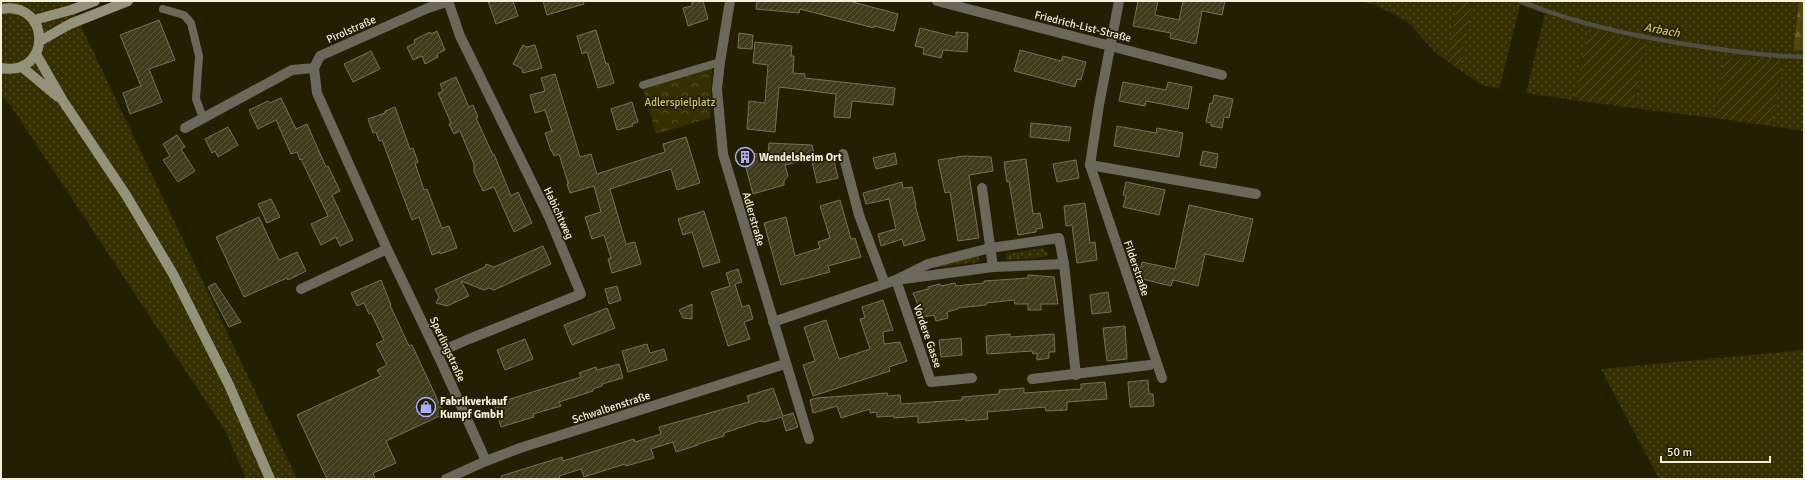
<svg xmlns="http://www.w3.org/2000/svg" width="1805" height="480" viewBox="0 0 1805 480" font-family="Signika,sans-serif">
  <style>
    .grass { fill: url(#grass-dots) }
    .forest { fill: url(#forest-firs) }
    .park { fill: url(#park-crowns) }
    .garden { fill: url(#garden-furrows) }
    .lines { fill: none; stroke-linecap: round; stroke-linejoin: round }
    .stream { stroke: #514e42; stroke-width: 4.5 }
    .building { fill: url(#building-hatch); stroke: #767252 }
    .lane { stroke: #6a685a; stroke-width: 8 }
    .street { stroke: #6a685a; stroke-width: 10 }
    .secondary { stroke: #95927c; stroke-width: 10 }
    .labels { text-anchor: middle; stroke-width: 3.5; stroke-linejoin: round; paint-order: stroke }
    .street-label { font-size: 11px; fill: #f1efdd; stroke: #231f02 }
    .park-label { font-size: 11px; fill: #d0c260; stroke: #231f02 }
    .poi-label { font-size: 11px; font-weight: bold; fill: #f1efdd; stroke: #231f02; text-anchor: start }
    .water-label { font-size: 12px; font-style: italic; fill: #d0c160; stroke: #231f02 }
  </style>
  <defs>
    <pattern id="grass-dots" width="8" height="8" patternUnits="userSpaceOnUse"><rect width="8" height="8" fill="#362f00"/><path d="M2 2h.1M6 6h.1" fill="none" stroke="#544d25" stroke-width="1.8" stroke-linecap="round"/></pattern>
    <pattern id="forest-firs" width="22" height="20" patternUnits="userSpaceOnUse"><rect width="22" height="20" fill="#4e4710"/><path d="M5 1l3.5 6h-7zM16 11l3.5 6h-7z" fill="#686232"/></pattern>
    <pattern id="park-crowns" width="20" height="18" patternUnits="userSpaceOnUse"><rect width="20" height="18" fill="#362f00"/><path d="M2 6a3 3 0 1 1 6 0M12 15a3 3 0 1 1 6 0" fill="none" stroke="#544d25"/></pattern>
    <pattern id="garden-furrows" width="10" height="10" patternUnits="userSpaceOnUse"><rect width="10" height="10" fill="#362f00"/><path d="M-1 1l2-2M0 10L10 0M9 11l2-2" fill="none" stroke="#544d25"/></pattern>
    <pattern id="building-hatch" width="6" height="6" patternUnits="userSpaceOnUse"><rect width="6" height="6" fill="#403b1d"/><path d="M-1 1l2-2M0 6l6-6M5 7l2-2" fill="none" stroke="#5c583d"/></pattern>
  </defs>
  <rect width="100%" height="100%" fill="#231f02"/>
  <g class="grass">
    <path d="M1 1H69L297 479H246L226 432 11 106 1 96Z"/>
    <path d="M1358 1H1458L1446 60 1434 51 1407 21 1375 5Z"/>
    <path d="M1473 1H1799L1793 51 1804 50V131L1771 126 1783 61 1725 57 1714 118 1633 108 1646 42 1589 28 1573 100 1526 93 1545 14 1520 5 1499 89 1483 85 1459 70Z"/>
    <path d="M1043 248 1048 253V256L1044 257 1007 260 1006 254Z"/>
    <path d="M979 256V262L933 268V266Z"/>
    <path d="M1804 350V479H1659L1601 369Z"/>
  </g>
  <path class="forest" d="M1799 1H1804V50L1793 51Z"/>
  <path class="park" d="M712 68 710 118 656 134 643 89Z"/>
  <g class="garden">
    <path d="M1458 1H1473L1459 70 1446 60Z"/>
    <path d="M1589 28 1646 42 1633 108 1573 100Z"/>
    <path d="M1725 57 1783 61 1771 126 1714 118Z"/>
  </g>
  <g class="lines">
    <path class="stream" d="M1520 1C1578 25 1642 38 1704 47 1737 52 1770 56 1804 57"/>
  </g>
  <g class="building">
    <path d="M488 1H513L518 16 496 24Z"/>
    <path d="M543 1H583L584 4 547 15Z"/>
    <path d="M692 1H703L708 19 688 26 683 8 692 6Z"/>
    <path d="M757 1H849L898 14 894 31 874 26V28L800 9 799 13 756 9Z"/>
    <path d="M1138 1H1158L1155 15 1179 20 1183 1H1225L1222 15 1202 11 1196 44 1170 38 1171 33 1133 26Z"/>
    <path d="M159 20 175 60 149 69 162 102 130 114 123 93 141 86 120 35Z"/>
    <path d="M920 28 956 37V32L968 33 967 52 943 50 941 58 923 54 924 48 915 46Z"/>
    <path d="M596 30 606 64 608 63 614 83 598 88 587 52 582 54 577 36Z"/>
    <path d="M437 31 445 50 437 54 438 57 425 64 422 56 413 60 407 47 415 43 414 40 430 32 431 34Z"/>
    <path d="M739 33 753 35 752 49 738 48Z"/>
    <path d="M755 42 792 46 791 56H794L793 73 805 74V78L895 88 893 105 852 101 850 118 834 117 836 94 779 87 775 132 747 129 749 101 765 103 768 65 753 63Z"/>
    <path d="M523 45 526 47 535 45 542 68 523 73 521 68 513 64Z"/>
    <path d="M1020 50 1061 61 1063 56 1086 62 1081 80 1077 79 1075 87 1014 71Z"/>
    <path d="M371 51 380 69 353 82 344 64Z"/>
    <path d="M555 74 580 157 591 154 597 174 665 152 663 144 686 137 700 183 677 190 671 169 610 189 626 244 635 242 641 264 612 273 608 259 611 258 604 235 592 239 585 217 601 212 594 186 570 193 567 184 569 183H568L559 154 554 156 552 151H551L545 133 552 131 545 110 535 113 530 95 545 91 541 78Z"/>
    <path d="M456 77 469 107 473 105 478 117 476 118 493 155 494 154 511 196 518 192 532 223 514 232 494 187 483 191 474 172V164L460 131 454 134 449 124 451 123 438 93 443 91 440 84Z"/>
    <path d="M1123 82 1166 90 1168 82 1192 87 1188 109 1146 101 1145 106 1119 101Z"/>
    <path d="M1214 95 1233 99 1229 118 1224 117 1222 128 1211 126V123L1206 122 1210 103 1212 104Z"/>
    <path d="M281 98 296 129 307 124 326 167 328 166 340 191 332 195 353 240 340 246 336 237 321 245 311 224 328 216 301 159 300 160 297 152 291 154 276 120 258 129 249 110 268 101 270 103Z"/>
    <path d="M632 102 638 122 632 124 633 126 617 130 611 109Z"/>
    <path d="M395 107 410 149 413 148 418 162 415 163 424 190 427 189 442 228 449 226 457 248 440 254V252L432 255 419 217 412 220 382 140 379 141 376 132 373 133 368 119 385 113V111Z"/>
    <path d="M1031 123 1071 127 1069 141 1030 137Z"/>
    <path d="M1117 126 1156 133 1157 128 1183 133 1179 157 1114 146Z"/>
    <path d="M228 127 238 145 218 157 215 151 212 153 205 139Z"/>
    <path d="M177 135 185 147 181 149 195 171 178 182 163 160 170 156 163 144Z"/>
    <path d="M769 143 812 145 815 158 785 165 788 176 784 181V185L753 194 742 153 768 154Z"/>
    <path d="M1203 151 1218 154 1216 168 1200 165Z"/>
    <path d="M895 153 897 164 876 169 873 158Z"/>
    <path d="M833 156 838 178 817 183 812 162Z"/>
    <path d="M964 156 991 157 993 171 969 175 979 238 958 241 950 192 945 193 938 160Z"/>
    <path d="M1026 159 1033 214 1040 213 1043 228 1036 229V232L1018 235 1009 181 1007 182 1004 162Z"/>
    <path d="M1076 160 1079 178 1057 182 1053 164Z"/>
    <path d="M902 182 903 188 912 187 916 205H915L925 240 904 246 902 239 881 246 878 234 896 229 889 199 866 204 863 193Z"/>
    <path d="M1126 182 1165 190 1159 215 1123 207 1126 196 1123 195Z"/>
    <path d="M271 199 280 217 267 223 258 204Z"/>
    <path d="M840 200 851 239 855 238 861 257 828 266 830 272 781 285 764 223 786 217 795 256 820 248 818 242 830 238 820 206Z"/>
    <path d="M1085 203 1090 243 1095 242 1097 260 1077 263 1072 225 1066 226 1064 206Z"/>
    <path d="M1189 205 1253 219 1243 262 1205 254 1198 286 1173 280 1171 286 1138 278 1142 262 1175 269Z"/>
    <path d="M704 211 720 262 703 267 692 232 683 235 678 219Z"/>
    <path d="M259 217 279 260 297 252 306 271 288 280 287 278 244 297 216 237Z"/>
    <path d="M543 246 551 264 494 290 489 288 484 290 461 281 469 296 447 306 436 303 439 297 435 289 485 267 486 264 494 267Z"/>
    <path d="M738 269 742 282 735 284 742 307 749 305 753 319 744 322 750 339 728 346 711 292 730 286 726 273Z"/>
    <path d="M1028 275 1054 277 1058 304H1041V310H1028V304H1015L1014 300 986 303V305L958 308V309L947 312 948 318 936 321 934 315 923 317 913 293 928 289V287L940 284 941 286 955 283 956 286 984 283V281L1028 278Z"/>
    <path d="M381 280 391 305H390L409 346 412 345 444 414 386 441 396 463 373 473 375 479H327L297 415 381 376 377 370 387 365 376 344 384 340 371 313 369 314 364 303 357 306 351 293Z"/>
    <path d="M215 283 241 322 229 327 208 287Z"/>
    <path d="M617 286 621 300 609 304 605 289Z"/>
    <path d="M1108 292 1111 312 1092 314 1090 295Z"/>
    <path d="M883 300 893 330 883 332 884 344 900 342 907 361 889 367 890 371 813 396 803 365 815 361 804 327 826 320 839 359 870 349 860 319 865 318 862 307Z"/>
    <path d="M692 304V319L683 318 679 310Z"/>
    <path d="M607 308 615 328 572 345 564 325Z"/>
    <path d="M1125 326 1127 359 1107 361 1103 328Z"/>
    <path d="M1010 334V337L1054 334 1055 352H1049V358L1037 360V353L1033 354 1032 351 987 354 986 336Z"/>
    <path d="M961 338 962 355 941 357 939 340Z"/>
    <path d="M525 339 533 359 505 370 497 350Z"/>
    <path d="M647 344 650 353 664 349 667 360 628 372 622 351Z"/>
    <path d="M619 364 623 378 602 384V386L593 389V391L559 402 561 406 533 414 534 417 501 427 494 404 581 377 579 373 596 367 597 370Z"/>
    <path d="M1148 380 1149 394H1153L1154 406 1130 407 1128 382Z"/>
    <path d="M1105 382 1107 399 1067 402V410L1046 411 1045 407 987 412 988 419 966 421V419L918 423V416L894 418V416L877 417V412L870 413V409L841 418 837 406 813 413 810 400 816 398 887 393 888 396 900 395 901 404 962 400V397L999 394V390L1024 388V393L1081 389V384Z"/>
    <path d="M773 388 783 416 793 413 798 427 786 431 782 417 764 422 760 421 724 433V436L698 444V445L676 452 673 442 651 449 654 458 626 466 625 464 584 477 581 469 559 476 560 479H502L501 476 562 457 563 461 634 439 635 442 661 434 659 427 749 402 747 396Z"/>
  </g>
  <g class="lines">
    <g class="lane">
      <path d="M163 9 184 15 191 23 199 56 196 99 203 118"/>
      <path d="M643 85 720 62"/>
    </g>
    <g class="street">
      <path d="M730 1 720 62 717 89 723 154 809 439"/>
      <path d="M937 1 1222 75"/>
      <path d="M1119 1 1099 105 1090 165 1162 378"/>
      <path d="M314 68 317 93 387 249 437 353 486 461"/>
      <path d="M185 128 292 70 314 68 320 56 428 8 449 1"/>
      <path d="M843 154 859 215 885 284"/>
      <path d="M1090 165 1256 194"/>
      <path d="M982 188 993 267"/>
      <path d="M301 289 387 249"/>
      <path d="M773 322 896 280 993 267 1064 264 1076 375"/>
      <path d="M437 353 469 339 581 294 549 217 460 36 448 1"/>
      <path d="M972 378 931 382 896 280 928 264 990 248 1059 238 1064 264"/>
      <path d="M1032 379 1150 365"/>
      <path d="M446 479 486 461 520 448 785 364"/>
    </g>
    <g class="secondary">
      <path d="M1 9C51 0 53 77 1 68"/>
      <path d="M34 20 71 10 95 1"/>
      <path d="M40 41 70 24 128 1"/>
      <path d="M36 54 63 101 126 195 173 274 229 385 270 479"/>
      <path d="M22 67 58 97"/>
    </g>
  </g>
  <defs>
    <g id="building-ring" transform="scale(1)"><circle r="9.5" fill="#231f02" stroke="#abaffb" stroke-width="1.5"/><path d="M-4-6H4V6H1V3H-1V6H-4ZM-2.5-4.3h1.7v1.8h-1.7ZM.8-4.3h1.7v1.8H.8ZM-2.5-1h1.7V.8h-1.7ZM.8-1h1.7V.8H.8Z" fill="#abaffb"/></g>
    <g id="shop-ring" transform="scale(1)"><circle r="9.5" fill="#231f02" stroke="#abaffb" stroke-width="1.5"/><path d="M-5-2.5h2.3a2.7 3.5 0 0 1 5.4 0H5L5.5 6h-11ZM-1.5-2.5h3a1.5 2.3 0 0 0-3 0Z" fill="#abaffb"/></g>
  </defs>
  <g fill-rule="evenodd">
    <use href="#building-ring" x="745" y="157"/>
    <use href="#shop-ring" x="426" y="407"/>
  </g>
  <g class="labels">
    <g class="street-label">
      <text transform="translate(1083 26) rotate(14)" y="4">Friedrich-List-Straße</text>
      <text transform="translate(351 29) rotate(-24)" y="4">Pirolstraße</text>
      <text transform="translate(559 213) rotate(65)" y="4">Habichtweg</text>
      <text transform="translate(754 219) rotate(74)" y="4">Adlerstraße</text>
      <text transform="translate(1137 268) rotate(71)" y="4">Filderstraße</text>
      <text transform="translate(928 336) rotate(71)" y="4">Vordere Gasse</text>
      <text transform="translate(448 349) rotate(65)" y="4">Sperlingstraße</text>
      <text transform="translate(611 407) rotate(-18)" y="4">Schwalbenstraße</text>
    </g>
    <g class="park-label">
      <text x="680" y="106">Adlerspielplatz</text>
    </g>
    <g class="poi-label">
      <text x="759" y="161">Wendelsheim Ort</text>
      <text x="440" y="405">Fabrikverkauf<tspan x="440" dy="13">Kumpf GmbH</tspan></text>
    </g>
    <g class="water-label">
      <text transform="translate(1662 30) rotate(10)" y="4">Arbach</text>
    </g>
  </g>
  <rect width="1805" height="480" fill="none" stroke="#f1efdd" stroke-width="4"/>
  <path d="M1661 456v6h109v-6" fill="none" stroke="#f1efdd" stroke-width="2"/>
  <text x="1667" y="456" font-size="12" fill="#f1efdd" stroke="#231f02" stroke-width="3" paint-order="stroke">50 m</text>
</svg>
